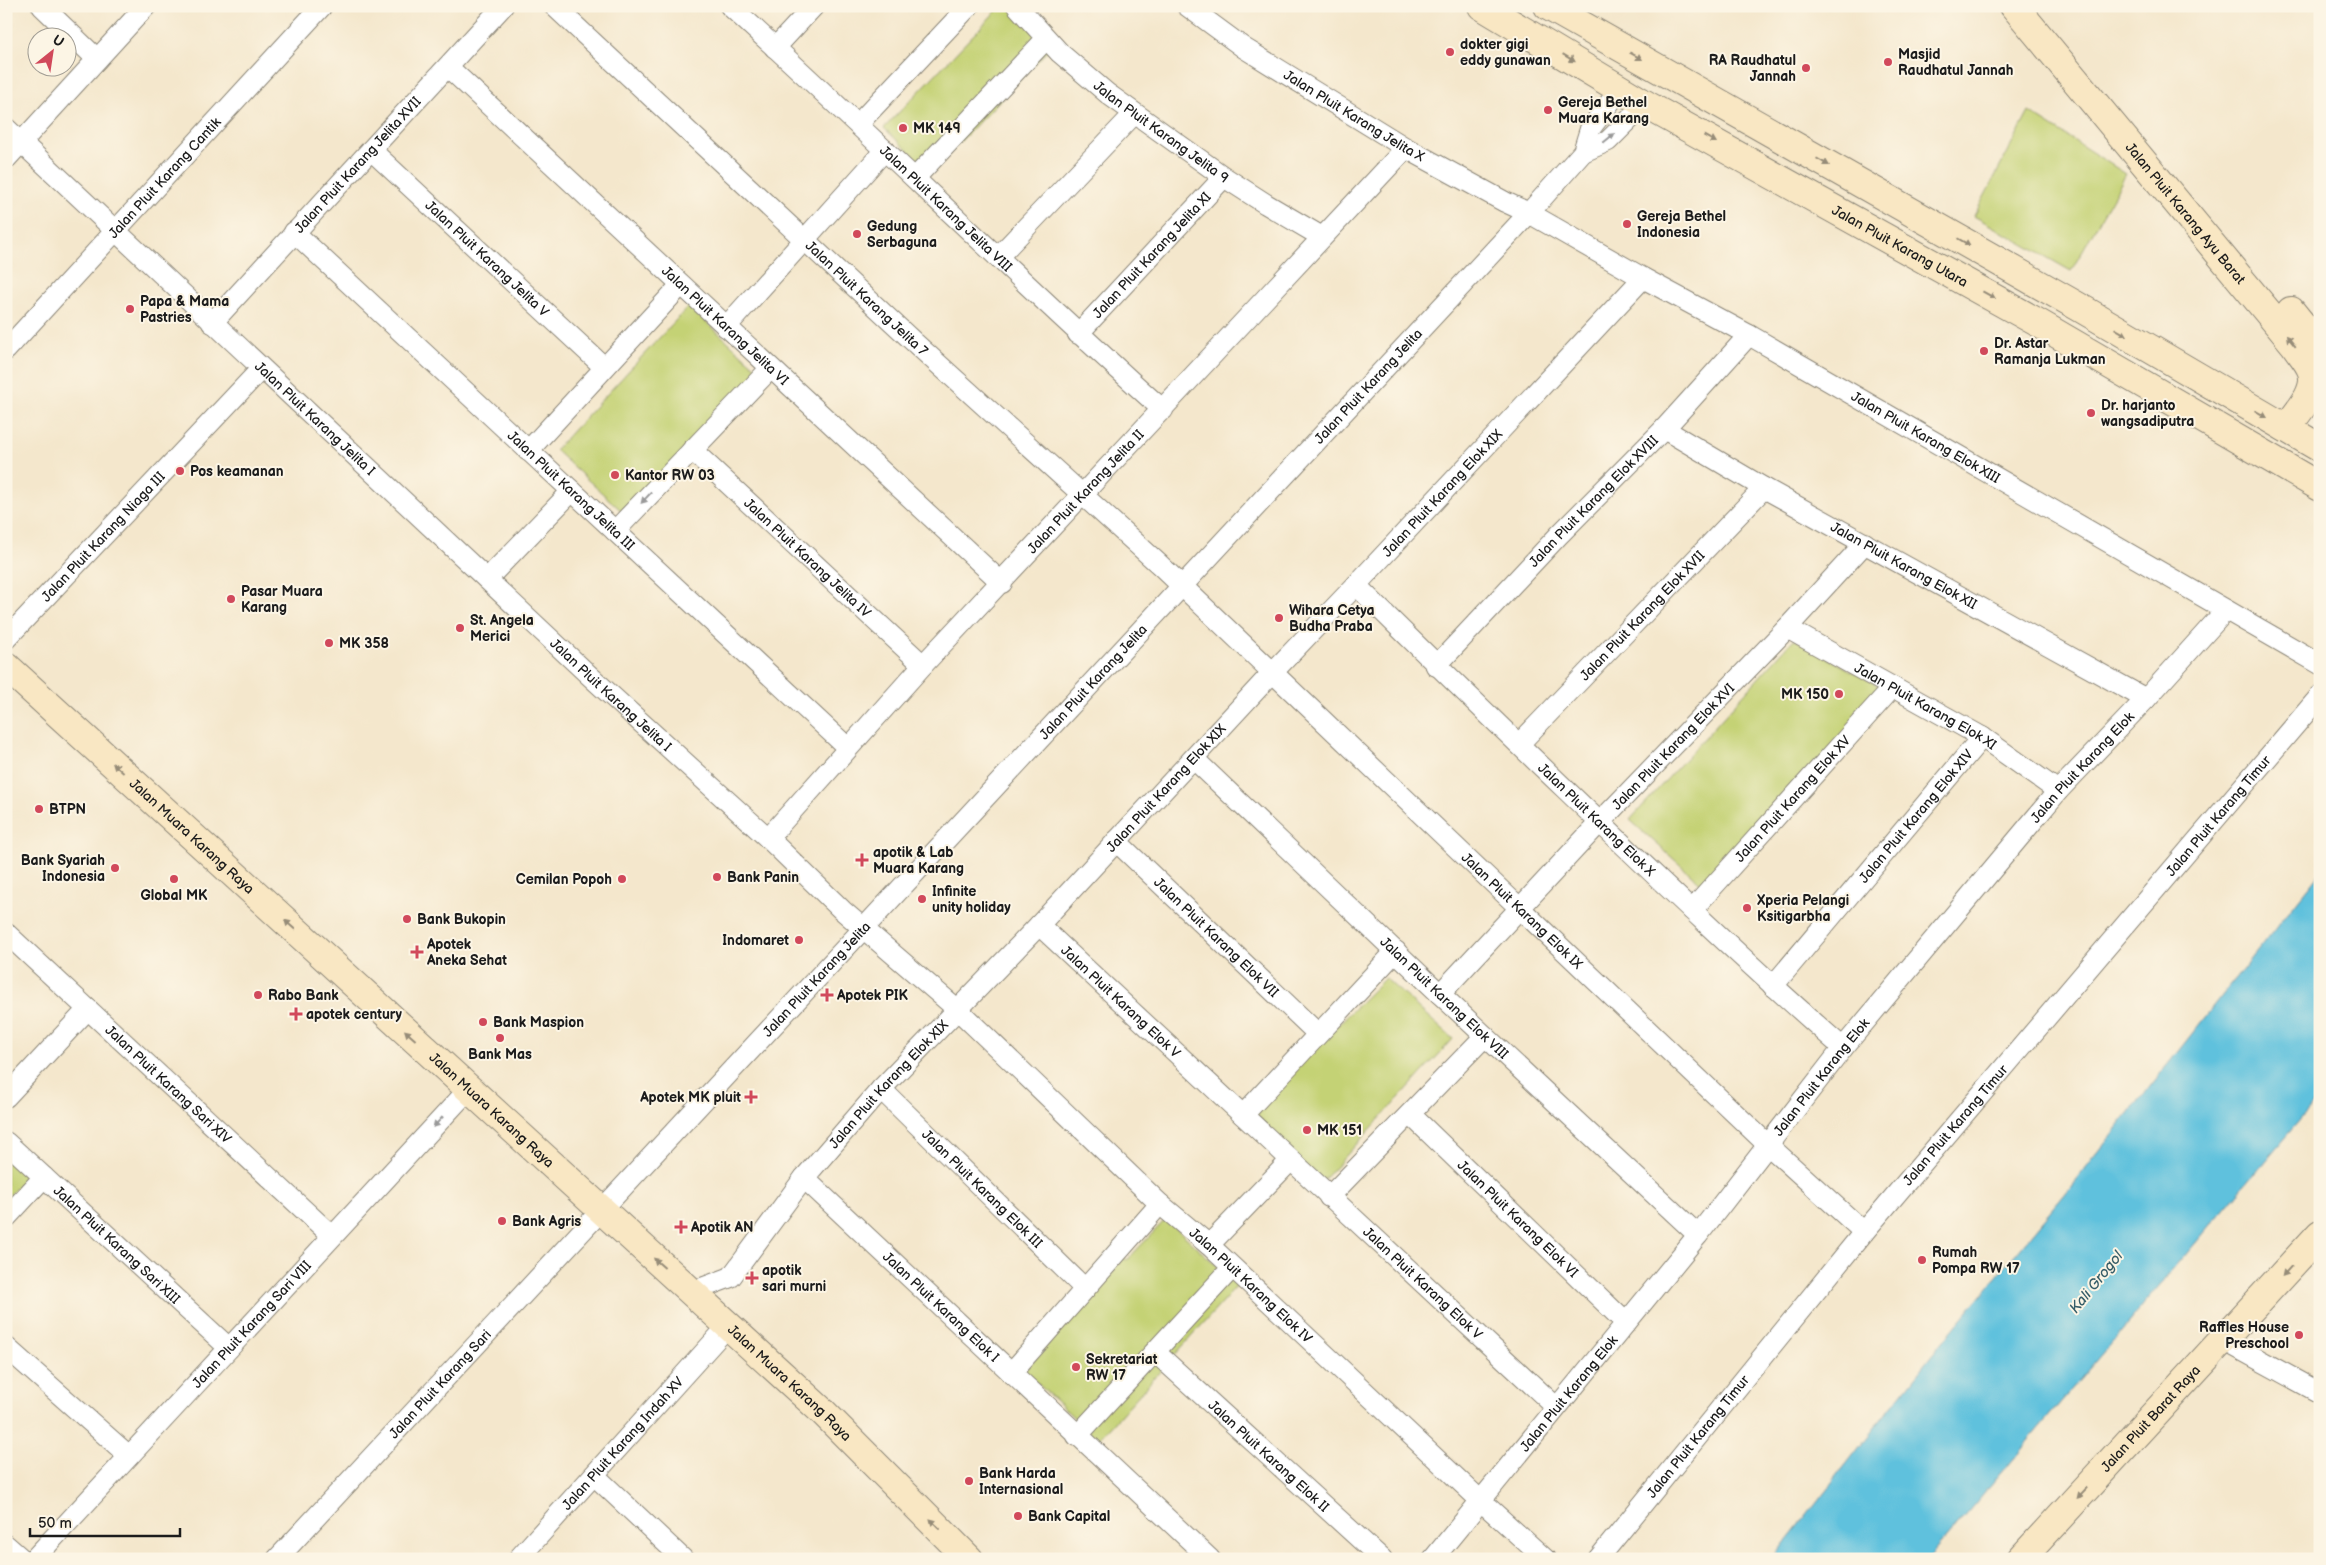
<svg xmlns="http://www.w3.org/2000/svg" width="2326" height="1565" viewBox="0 0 2326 1565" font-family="'Balsamiq Sans',sans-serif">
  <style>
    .green { fill: #c4d274; stroke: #707748 }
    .water { fill: #5fc1dd; stroke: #3e6e7c }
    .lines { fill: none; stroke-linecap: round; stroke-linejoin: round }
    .street-casing { stroke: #888274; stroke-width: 22 }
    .secondary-casing { stroke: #888274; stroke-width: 30 }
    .street { stroke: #fff; stroke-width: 20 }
    .secondary { stroke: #f9e7c3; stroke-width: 28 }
    .oneway { fill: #968c78 }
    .oneway2 { fill: #999 }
    .poi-dot { fill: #d1495b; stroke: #fcf5e5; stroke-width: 2 }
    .labels { text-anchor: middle; stroke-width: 4; stroke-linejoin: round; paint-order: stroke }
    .poi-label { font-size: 14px; font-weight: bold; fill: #1c1c1c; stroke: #fcf5e5; text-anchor: start }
    .street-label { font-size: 14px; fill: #1c1c1c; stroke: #fcf5e5 }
    .water-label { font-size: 15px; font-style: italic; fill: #375e69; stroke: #fcf5e5 }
  </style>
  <rect width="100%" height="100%" fill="#fcf5e5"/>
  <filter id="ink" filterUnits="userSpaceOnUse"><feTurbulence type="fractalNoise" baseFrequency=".02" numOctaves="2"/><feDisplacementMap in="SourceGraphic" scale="10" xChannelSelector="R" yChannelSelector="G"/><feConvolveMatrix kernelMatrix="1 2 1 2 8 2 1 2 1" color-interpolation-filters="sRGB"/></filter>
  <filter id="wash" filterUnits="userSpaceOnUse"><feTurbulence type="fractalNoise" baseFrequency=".0096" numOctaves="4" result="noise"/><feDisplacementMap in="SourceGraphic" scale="20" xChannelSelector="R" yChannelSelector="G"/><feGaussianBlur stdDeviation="1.12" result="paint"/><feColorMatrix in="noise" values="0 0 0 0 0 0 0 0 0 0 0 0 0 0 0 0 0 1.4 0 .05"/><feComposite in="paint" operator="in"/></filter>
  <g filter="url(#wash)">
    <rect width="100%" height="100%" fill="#f4e7cc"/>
    <g class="green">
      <path d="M1001 6H1011L1052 46 931 172 884 128Z"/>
      <path d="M2029 112 2126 174 2071 271 1974 216Z"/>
      <path d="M689 306 759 370 625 514 555 450Z"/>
      <path d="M1794 639 1884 689 1706 888 1630 820Z"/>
      <path d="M1385 978 1453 1039 1322 1182 1248 1114Z"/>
      <path d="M6 1156 27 1176 6 1199Z"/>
      <path d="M1166 1219 1238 1285 1098 1440 1024 1371 1124 1258 1127 1260Z"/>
    </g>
    <path class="water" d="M2320 872V1096L1928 1559H1772L1930 1357 2065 1194Z"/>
  </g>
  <g filter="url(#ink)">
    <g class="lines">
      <g class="street-casing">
        <g id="street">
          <path d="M42 6 97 59"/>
          <path id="s1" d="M554 6 915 343 1160 565 1768 1145 1864 1232"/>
          <path id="s2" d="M730 6C876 139 1016 278 1163 410"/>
          <path id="s3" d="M1017 6 1060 53 1108 94 1224 177 1266 204 1322 237"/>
          <path id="s4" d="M1187 6 1244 48 1406 148 1505 202 1529 213 1643 278 1749 335 2320 664"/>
          <path d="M775 48 814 6"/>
          <path id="s5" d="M448 67 1002 583"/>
          <path d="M858 124 969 6"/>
          <path id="s6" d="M6 128 591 677 768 838 842 910 957 1009 1160 1204 1209 1245 1481 1501 1545 1559"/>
          <path id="s7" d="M371 150 604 367"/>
          <path d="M1583 152 1608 141 1645 104"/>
          <path d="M6 159 146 6"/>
          <path d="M915 178 1046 39"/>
          <path id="s8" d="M294 232 848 748"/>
          <path d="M998 257 1134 114"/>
          <path id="s9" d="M212 323 503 6"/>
          <path d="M726 327 885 150"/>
          <path id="s10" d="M1078 334 1224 177"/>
          <path id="s11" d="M6 350 322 6"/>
          <path id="s12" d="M1664 429 1764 488 2146 699"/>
          <path id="s13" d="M692 450 923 665"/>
          <path d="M528 451 681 285"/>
          <path d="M615 531 770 369"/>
          <path d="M487 579 572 491"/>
          <path id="s14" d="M1356 585C1416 645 1477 704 1538 763 1638 859 1738 956 1843 1048"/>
          <path id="s15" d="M1787 628 1982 737 2058 791"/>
          <path id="s16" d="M6 639 261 369"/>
          <path id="s17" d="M1436 666 1559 535 1664 429 1749 335"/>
          <path id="s18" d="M1519 744 1764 488"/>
          <path id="s19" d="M1194 759 1440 994 1698 1235"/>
          <path id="s20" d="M768 838 923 665 1406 148"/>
          <path id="s21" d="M1116 841 1317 1033"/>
          <path id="s22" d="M1692 910 1893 687"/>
          <path id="s23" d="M1039 925 1556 1407"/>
          <path id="s24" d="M6 933 332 1236"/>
          <path id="s25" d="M1773 986 1982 737"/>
          <path id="s26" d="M1440 994 1600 822 1787 628 1865 543"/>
          <path id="s27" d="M881 1089 1085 1289"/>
          <path d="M6 1097 88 1009"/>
          <path d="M1243 1115 1396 951"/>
          <path id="s28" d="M1411 1115 1626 1323"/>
          <path id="s29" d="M6 1142 229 1348"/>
          <path id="s30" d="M804 1178 1210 1559"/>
          <path d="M1329 1197 1485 1036"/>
          <path d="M6 1218 44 1177"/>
          <path d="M1209 1245 1290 1161"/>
          <path id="s31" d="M691 1292 731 1277 804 1178 881 1089 1039 925 1272 673 1356 585 1643 278"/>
          <path d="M2223 1340 2320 1393"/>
          <path d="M6 1347 129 1456"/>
          <path id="s32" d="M1155 1352 1382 1559"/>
          <path d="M1011 1373 1160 1204"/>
          <path d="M1077 1436 1232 1268"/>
          <path d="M594 1475 683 1559"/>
          <path d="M6 1545 22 1559"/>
          <path id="s33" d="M34 1559 469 1089"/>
          <path id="s34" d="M277 1559 1529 213 1583 152 1590 129 1620 89"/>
          <path id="s35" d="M518 1559 728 1326"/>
          <path id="s36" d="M1433 1559 1698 1235 1843 1048 2058 791 2146 699 2226 610"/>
          <path id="s37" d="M1598 1559 1864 1232 2320 696"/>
        </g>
      </g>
      <g class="secondary-casing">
        <g id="secondary">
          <path id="s38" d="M1482 6 1645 104 2035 321 2320 487"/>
          <path d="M1548 6 2079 307 2320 448"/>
          <path id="s39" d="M2014 6 2295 345C2300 353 2309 362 2312 372 2318 392 2297 413 2286 428"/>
          <path d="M2291 311 2320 347"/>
          <path id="s40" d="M6 666 824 1413 969 1559"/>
          <path id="s41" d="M2021 1559 2320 1234"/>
        </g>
      </g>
      <use href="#street" class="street"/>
      <use href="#secondary" class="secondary"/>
    </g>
    <defs><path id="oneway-solid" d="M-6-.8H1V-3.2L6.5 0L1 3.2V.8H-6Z" transform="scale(1.25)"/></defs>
    <g class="oneway">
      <use href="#oneway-solid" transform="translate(1636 56) rotate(29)"/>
      <use href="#oneway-solid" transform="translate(1569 58) rotate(31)"/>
      <use href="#oneway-solid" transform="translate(1710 139) rotate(29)"/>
      <use href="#oneway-solid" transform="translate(1823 162) rotate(30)"/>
      <use href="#oneway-solid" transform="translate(1964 242) rotate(30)"/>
      <use href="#oneway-solid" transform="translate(1989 295) rotate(29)"/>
      <use href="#oneway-solid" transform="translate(2121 332) rotate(30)"/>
      <use href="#oneway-solid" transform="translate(2291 341) rotate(-129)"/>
      <use href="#oneway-solid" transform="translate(2261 414) rotate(30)"/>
      <use href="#oneway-solid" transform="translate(118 768) rotate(-138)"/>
      <use href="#oneway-solid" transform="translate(290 925) rotate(-138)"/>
      <use href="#oneway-solid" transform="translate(410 1035) rotate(-138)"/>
      <use href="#oneway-solid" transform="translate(659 1263) rotate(-138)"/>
      <use href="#oneway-solid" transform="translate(2287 1271) rotate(132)"/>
      <use href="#oneway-solid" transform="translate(2082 1493) rotate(133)"/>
      <use href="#oneway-solid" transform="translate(935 1524) rotate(-135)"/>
    </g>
    <g class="oneway2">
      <use href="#oneway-solid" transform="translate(1609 138) rotate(-39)"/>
      <use href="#oneway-solid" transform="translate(646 498) rotate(133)"/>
      <use href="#oneway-solid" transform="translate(438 1122) rotate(133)"/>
    </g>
  </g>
  <g class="poi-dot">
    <circle cx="1450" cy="52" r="5"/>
    <circle cx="1888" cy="62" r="5"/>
    <circle cx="1806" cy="68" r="5"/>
    <circle cx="1548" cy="110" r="5"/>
    <circle cx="903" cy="128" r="5"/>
    <circle cx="1627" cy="224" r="5"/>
    <circle cx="857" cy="234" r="5"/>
    <circle cx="130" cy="309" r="5"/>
    <circle cx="1984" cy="351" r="5"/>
    <circle cx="2091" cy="413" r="5"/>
    <circle cx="180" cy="471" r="5"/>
    <circle cx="615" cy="475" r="5"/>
    <circle cx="231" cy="599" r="5"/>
    <circle cx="1279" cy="618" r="5"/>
    <circle cx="460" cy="628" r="5"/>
    <circle cx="329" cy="643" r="5"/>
    <circle cx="1839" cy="694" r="5"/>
    <circle cx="39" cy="809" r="5"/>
    <path d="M859.5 852.5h5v5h5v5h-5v5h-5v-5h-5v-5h5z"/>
    <circle cx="115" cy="868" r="5"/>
    <circle cx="717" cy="877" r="5"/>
    <circle cx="174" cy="879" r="5"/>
    <circle cx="622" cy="879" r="5"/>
    <circle cx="922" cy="899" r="5"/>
    <circle cx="1747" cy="908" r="5"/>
    <circle cx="407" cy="919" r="5"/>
    <circle cx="799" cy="940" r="5"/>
    <path d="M414.5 944.5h5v5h5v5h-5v5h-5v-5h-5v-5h5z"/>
    <circle cx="258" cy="995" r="5"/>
    <path d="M824.5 987.5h5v5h5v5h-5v5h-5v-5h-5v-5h5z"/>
    <path d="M293.5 1006.5h5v5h5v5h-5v5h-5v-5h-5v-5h5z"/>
    <circle cx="483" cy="1022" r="5"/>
    <circle cx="500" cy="1038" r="5"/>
    <path d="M748.5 1089.5h5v5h5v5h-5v5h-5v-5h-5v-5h5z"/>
    <circle cx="1307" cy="1130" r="5"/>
    <circle cx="502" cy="1221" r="5"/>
    <path d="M678.5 1219.5h5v5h5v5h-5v5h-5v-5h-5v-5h5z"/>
    <circle cx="1922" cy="1260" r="5"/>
    <path d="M749.5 1270.5h5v5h5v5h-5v5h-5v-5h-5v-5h5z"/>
    <circle cx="2299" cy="1335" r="5"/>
    <circle cx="1076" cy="1367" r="5"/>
    <circle cx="969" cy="1481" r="5"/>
    <circle cx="1018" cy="1516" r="5"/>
  </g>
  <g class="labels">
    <g class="poi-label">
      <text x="1460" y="49">dokter gigi<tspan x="1460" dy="16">eddy gunawan</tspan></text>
      <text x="1898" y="59">Masjid<tspan x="1898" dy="16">Raudhatul Jannah</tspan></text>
      <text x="1796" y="65" text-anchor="end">RA Raudhatul<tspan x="1796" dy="16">Jannah</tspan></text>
      <text x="1558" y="107">Gereja Bethel<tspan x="1558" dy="16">Muara Karang</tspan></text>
      <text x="913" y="133">MK 149</text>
      <text x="1637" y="221">Gereja Bethel<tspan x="1637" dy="16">Indonesia</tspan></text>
      <text x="867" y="231">Gedung<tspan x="867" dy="16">Serbaguna</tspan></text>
      <text x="140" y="306">Papa &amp; Mama<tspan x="140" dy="16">Pastries</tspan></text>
      <text x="1994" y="348">Dr. Astar<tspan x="1994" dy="16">Ramanja Lukman</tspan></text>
      <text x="2101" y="410">Dr. harjanto<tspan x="2101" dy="16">wangsadiputra</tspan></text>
      <text x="190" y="476">Pos keamanan</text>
      <text x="625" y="480">Kantor RW 03</text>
      <text x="241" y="596">Pasar Muara<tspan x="241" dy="16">Karang</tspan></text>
      <text x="1289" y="615">Wihara Cetya<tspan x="1289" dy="16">Budha Praba</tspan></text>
      <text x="470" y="625">St. Angela<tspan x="470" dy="16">Merici</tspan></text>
      <text x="339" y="648">MK 358</text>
      <text x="1829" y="699" text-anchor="end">MK 150</text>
      <text x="49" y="814">BTPN</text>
      <text x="873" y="857">apotik &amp; Lab<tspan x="873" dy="16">Muara Karang</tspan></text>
      <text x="105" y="865" text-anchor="end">Bank Syariah<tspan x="105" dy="16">Indonesia</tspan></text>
      <text x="727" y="882">Bank Panin</text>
      <text x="612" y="884" text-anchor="end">Cemilan Popoh</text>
      <text x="932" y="896">Infinite<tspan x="932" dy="16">unity holiday</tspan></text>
      <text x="174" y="900" text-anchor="middle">Global MK</text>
      <text x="1757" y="905">Xperia Pelangi<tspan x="1757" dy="16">Ksitigarbha</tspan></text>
      <text x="417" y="924">Bank Bukopin</text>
      <text x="789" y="945" text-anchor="end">Indomaret</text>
      <text x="427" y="949">Apotek<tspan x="427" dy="16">Aneka Sehat</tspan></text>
      <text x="268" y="1000">Rabo Bank</text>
      <text x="837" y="1000">Apotek PIK</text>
      <text x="306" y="1019">apotek century</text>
      <text x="493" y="1027">Bank Maspion</text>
      <text x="500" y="1059" text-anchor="middle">Bank Mas</text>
      <text x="741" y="1102" text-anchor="end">Apotek MK pluit</text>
      <text x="1317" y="1135">MK 151</text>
      <text x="512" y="1226">Bank Agris</text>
      <text x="691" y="1232">Apotik AN</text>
      <text x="1932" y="1257">Rumah<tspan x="1932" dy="16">Pompa RW 17</tspan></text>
      <text x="762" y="1275">apotik<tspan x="762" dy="16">sari murni</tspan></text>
      <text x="2289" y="1332" text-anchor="end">Raffles House<tspan x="2289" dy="16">Preschool</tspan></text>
      <text x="1086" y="1364">Sekretariat<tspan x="1086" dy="16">RW 17</tspan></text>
      <text x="979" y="1478">Bank Harda<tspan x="979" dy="16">Internasional</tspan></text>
      <text x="1028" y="1521">Bank Capital</text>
    </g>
    <g class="street-label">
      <text dy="5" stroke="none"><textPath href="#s4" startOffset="200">Jalan Pluit Karang Jelita X</textPath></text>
      <text dy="5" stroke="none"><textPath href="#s3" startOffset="192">Jalan Pluit Karang Jelita 9</textPath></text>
      <text dy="5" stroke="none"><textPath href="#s9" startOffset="215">Jalan Pluit Karang Jelita XVII</textPath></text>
      <text dy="5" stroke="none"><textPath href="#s11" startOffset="234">Jalan Pluit Karang Cantik</textPath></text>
      <text dy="5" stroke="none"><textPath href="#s2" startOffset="296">Jalan Pluit Karang Jelita VIII</textPath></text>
      <text dy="5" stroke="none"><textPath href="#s39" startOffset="269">Jalan Pluit Karang Ayu Barat</textPath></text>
      <text dy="5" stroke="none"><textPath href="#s38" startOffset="482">Jalan Pluit Karang Utara</textPath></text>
      <text dy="5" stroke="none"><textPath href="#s10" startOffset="108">Jalan Pluit Karang Jelita XI</textPath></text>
      <text dy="5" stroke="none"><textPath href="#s7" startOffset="159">Jalan Pluit Karang Jelita V</textPath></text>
      <text dy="5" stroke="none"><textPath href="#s1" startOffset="428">Jalan Pluit Karang Jelita 7</textPath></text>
      <text dy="5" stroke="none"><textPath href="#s5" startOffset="379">Jalan Pluit Karang Jelita VI</textPath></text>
      <text dy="5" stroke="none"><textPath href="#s34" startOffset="1602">Jalan Pluit Karang Jelita</textPath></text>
      <text dy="5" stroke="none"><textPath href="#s6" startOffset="424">Jalan Pluit Karang Jelita I</textPath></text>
      <text dy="5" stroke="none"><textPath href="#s4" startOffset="856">Jalan Pluit Karang Elok XIII</textPath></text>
      <text dy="5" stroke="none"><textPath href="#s8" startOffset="379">Jalan Pluit Karang Jelita III</textPath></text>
      <text dy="5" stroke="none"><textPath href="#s20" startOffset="470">Jalan Pluit Karang Jelita II</textPath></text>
      <text dy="5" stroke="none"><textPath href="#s31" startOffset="1102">Jalan Pluit Karang Elok XIX</textPath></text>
      <text dy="5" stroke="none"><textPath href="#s17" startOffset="228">Jalan Pluit Karang Elok XVIII</textPath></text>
      <text dy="5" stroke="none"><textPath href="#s16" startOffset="141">Jalan Pluit Karang Niaga III</textPath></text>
      <text dy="5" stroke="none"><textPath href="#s13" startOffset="158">Jalan Pluit Karang Jelita IV</textPath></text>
      <text dy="5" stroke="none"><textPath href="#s12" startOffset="276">Jalan Pluit Karang Elok XII</textPath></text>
      <text dy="5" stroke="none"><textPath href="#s18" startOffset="178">Jalan Pluit Karang Elok XVII</textPath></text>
      <text dy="5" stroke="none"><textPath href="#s34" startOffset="1198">Jalan Pluit Karang Jelita</textPath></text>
      <text dy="5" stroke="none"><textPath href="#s6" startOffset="829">Jalan Pluit Karang Jelita I</textPath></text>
      <text dy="5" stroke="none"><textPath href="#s15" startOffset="159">Jalan Pluit Karang Elok XI</textPath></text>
      <text dy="5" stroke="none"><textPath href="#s26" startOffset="340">Jalan Pluit Karang Elok XVI</textPath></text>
      <text dy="5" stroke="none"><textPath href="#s36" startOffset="1024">Jalan Pluit Karang Elok</textPath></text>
      <text dy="5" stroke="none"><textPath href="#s31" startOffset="698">Jalan Pluit Karang Elok XIX</textPath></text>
      <text dy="5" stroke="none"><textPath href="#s22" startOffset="150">Jalan Pluit Karang Elok XV</textPath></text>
      <text dy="5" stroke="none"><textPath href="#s25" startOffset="222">Jalan Pluit Karang Elok XIV</textPath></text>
      <text dy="5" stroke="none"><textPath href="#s37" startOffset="968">Jalan Pluit Karang Timur</textPath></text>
      <text dy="5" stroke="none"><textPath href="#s14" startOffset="336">Jalan Pluit Karang Elok X</textPath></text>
      <text dy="5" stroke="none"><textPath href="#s40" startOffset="252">Jalan Muara Karang Raya</textPath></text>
      <text dy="5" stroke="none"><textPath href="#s1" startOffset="1325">Jalan Pluit Karang Elok IX</textPath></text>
      <text dy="5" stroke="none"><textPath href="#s21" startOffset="139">Jalan Pluit Karang Elok VII</textPath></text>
      <text dy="5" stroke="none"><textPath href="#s34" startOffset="792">Jalan Pluit Karang Jelita</textPath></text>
      <text dy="5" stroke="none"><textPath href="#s19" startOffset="346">Jalan Pluit Karang Elok VIII</textPath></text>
      <text dy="5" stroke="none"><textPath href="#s23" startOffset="112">Jalan Pluit Karang Elok V</textPath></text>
      <text dy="5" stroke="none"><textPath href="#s36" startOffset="619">Jalan Pluit Karang Elok</textPath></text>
      <text dy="5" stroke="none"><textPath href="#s31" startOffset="292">Jalan Pluit Karang Elok XIX</textPath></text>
      <text dy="5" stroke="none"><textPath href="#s24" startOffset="222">Jalan Pluit Karang Sari XIV</textPath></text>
      <text dy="5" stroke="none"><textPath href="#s40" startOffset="658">Jalan Muara Karang Raya</textPath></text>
      <text dy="5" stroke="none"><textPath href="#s37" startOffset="562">Jalan Pluit Karang Timur</textPath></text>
      <text dy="5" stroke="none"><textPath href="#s27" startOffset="142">Jalan Pluit Karang Elok III</textPath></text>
      <text dy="5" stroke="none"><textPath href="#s28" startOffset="149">Jalan Pluit Karang Elok VI</textPath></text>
      <text dy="5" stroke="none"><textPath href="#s29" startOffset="151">Jalan Pluit Karang Sari XIII</textPath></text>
      <text dy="5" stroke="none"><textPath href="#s23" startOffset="525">Jalan Pluit Karang Elok V</textPath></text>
      <text dy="5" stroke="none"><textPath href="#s6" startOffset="1700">Jalan Pluit Karang Elok IV</textPath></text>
      <text dy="5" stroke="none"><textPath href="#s30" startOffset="188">Jalan Pluit Karang Elok I</textPath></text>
      <text dy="5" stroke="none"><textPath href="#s33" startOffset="320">Jalan Pluit Karang Sari VIII</textPath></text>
      <text dy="5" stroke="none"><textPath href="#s40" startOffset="1062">Jalan Muara Karang Raya</textPath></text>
      <text dy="5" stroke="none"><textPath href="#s34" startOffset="239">Jalan Pluit Karang Sari</textPath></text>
      <text dy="5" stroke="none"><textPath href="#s36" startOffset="214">Jalan Pluit Karang Elok</textPath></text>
      <text dy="5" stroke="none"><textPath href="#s41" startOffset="191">Jalan Pluit Barat Raya</textPath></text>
      <text dy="5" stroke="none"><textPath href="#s37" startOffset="158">Jalan Pluit Karang Timur</textPath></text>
      <text dy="5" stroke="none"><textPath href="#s35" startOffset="156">Jalan Pluit Karang Indah XV</textPath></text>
      <text dy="5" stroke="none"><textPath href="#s32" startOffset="154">Jalan Pluit Karang Elok II</textPath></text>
    </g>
    <g class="water-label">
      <text transform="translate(2096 1282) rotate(-51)" y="5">Kali Grogol</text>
    </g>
  </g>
  <rect width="2326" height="1565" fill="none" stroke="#fcf5e5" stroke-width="25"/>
  <g transform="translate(52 52) rotate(30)"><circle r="24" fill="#fcf5e5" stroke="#a29e95"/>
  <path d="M0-4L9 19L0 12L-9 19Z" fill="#d1495b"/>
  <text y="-8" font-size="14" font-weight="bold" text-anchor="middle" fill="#1c1c1c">U</text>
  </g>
  <path d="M30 1528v8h150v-8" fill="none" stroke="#1c1c1c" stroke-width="2.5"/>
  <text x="38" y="1528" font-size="15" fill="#1c1c1c" stroke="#fcf5e5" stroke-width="4" paint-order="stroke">50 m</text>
</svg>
